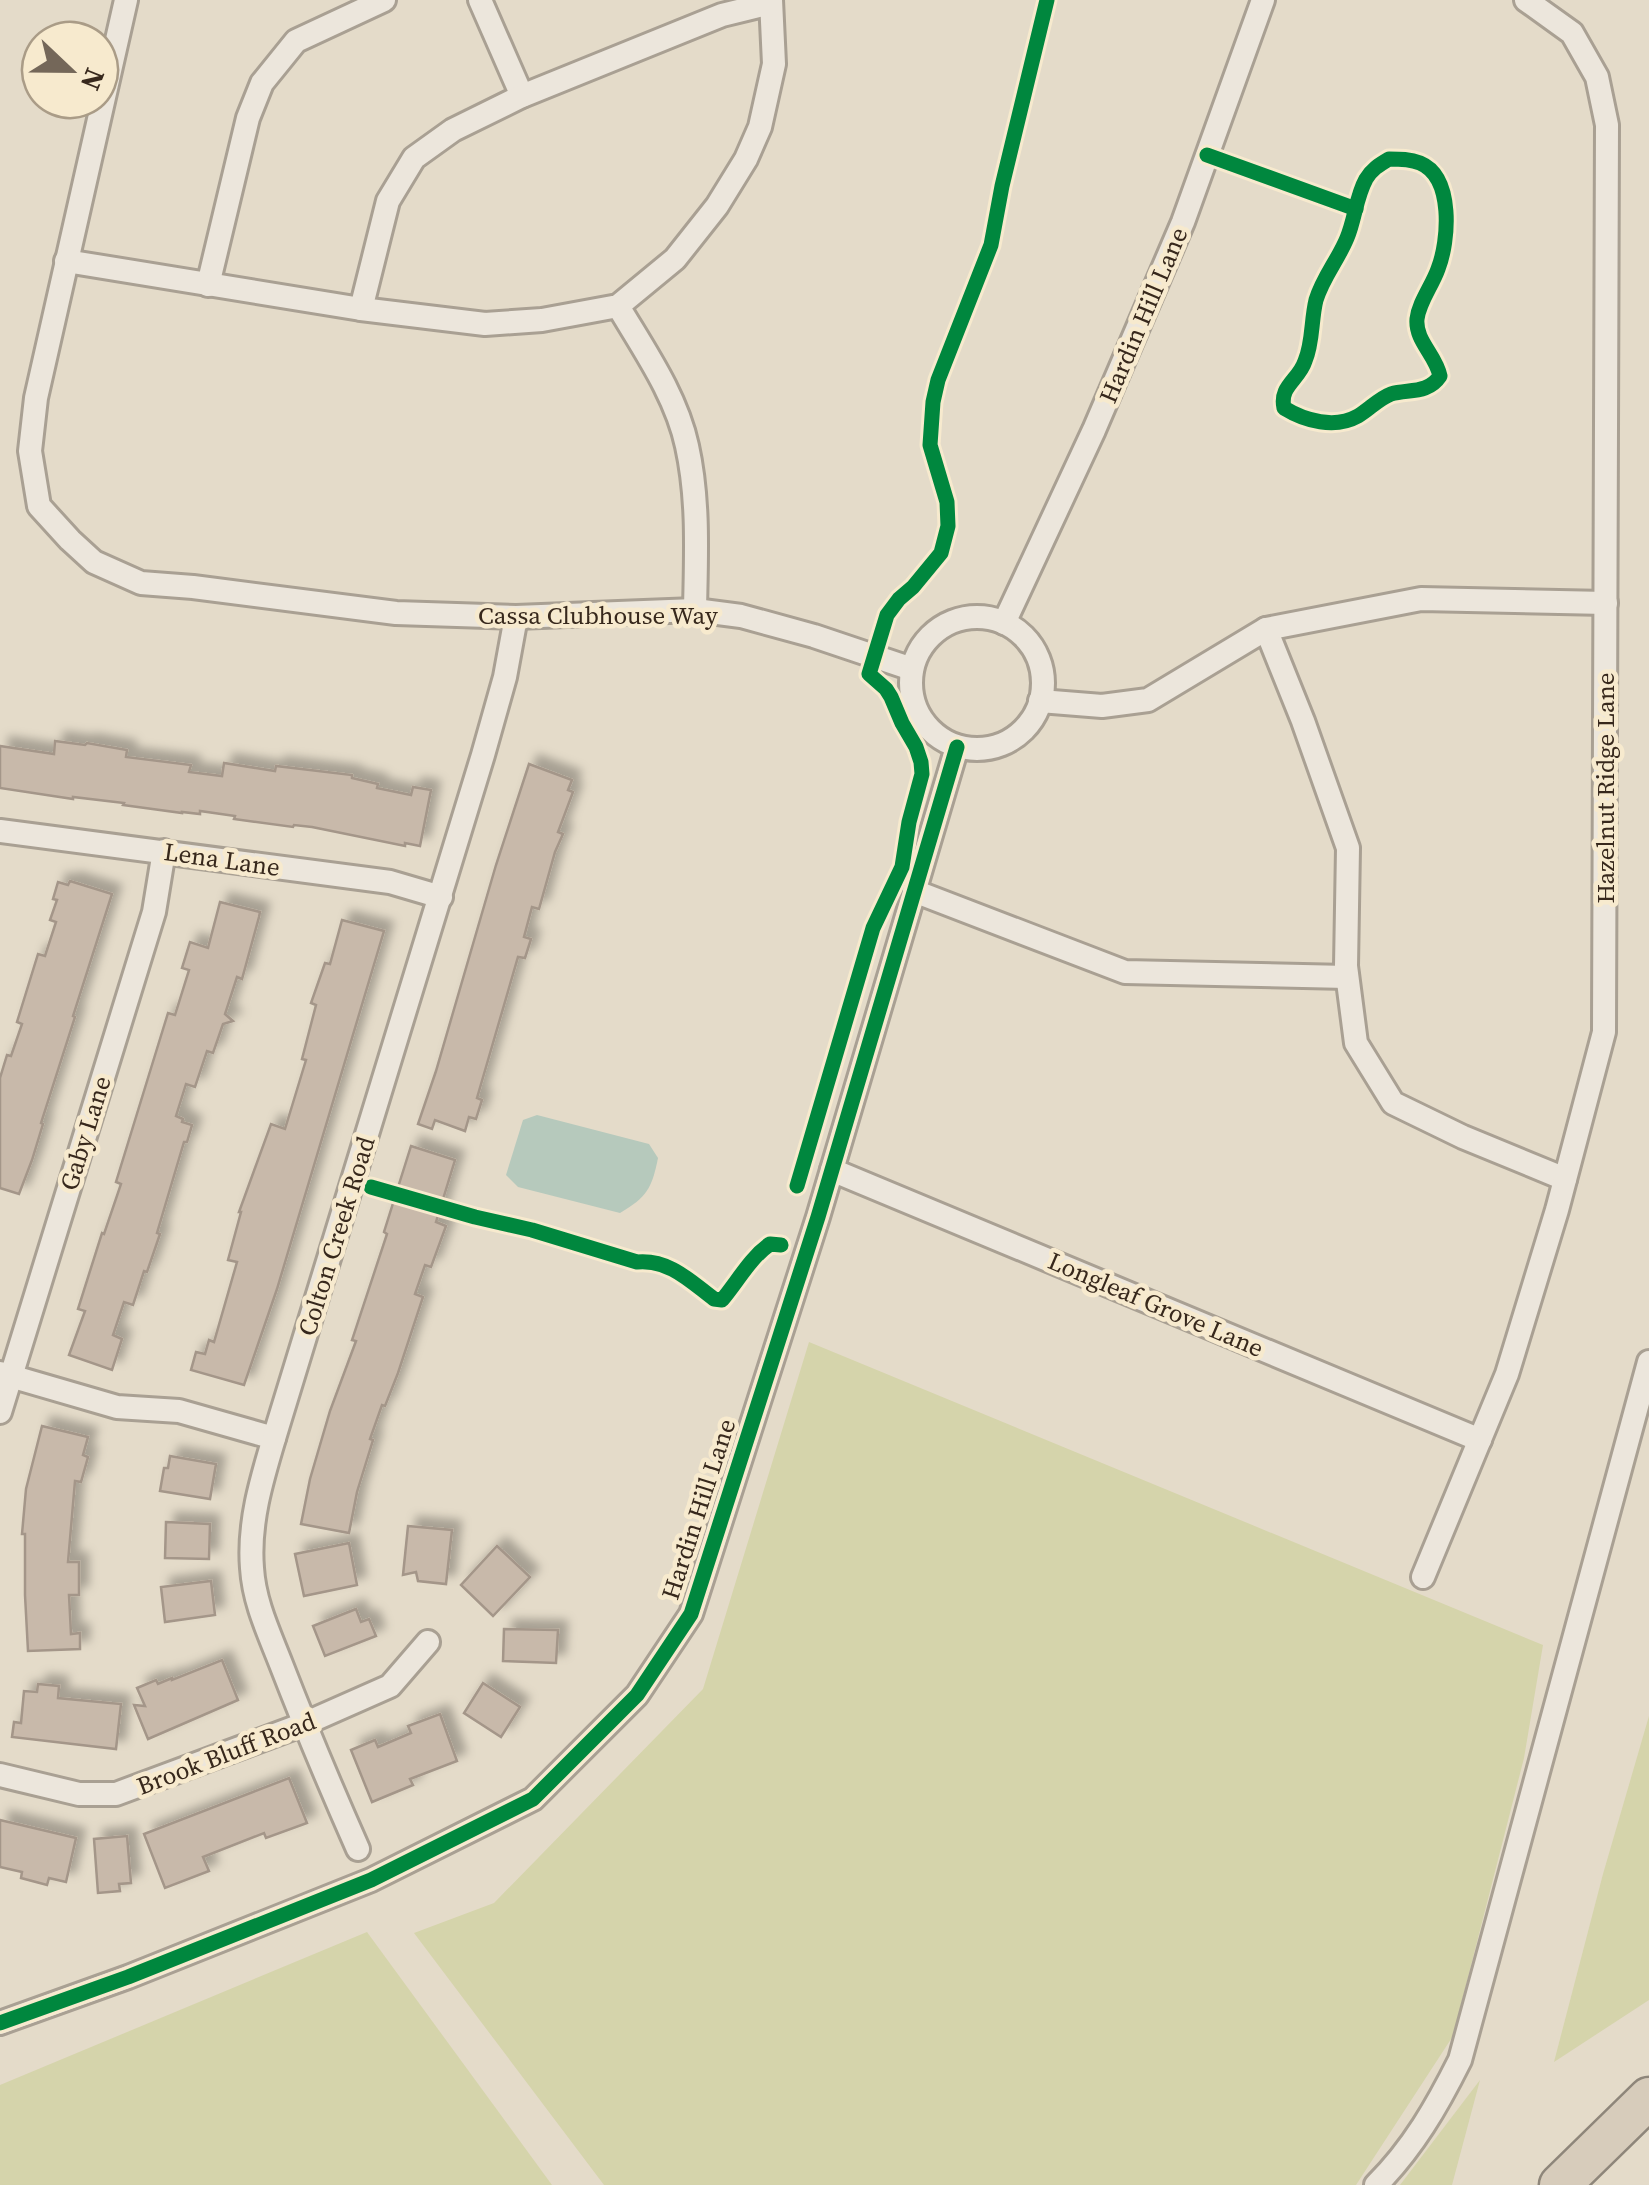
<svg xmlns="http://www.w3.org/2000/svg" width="1649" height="2185" viewBox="0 0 1649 2185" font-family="'Source Serif 4',serif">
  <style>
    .green { fill: #d5d4ab }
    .water { fill: #b6c9bc }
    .building { fill: #c8b9aa; stroke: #a49689; stroke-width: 2.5; filter: url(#shadow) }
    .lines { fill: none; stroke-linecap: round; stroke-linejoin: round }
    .street-casing { stroke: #a9a093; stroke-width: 28 }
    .highway-casing { stroke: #8e867a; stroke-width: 45 }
    .street { stroke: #ece6dc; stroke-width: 22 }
    .highway { stroke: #d7ccbb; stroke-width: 40 }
    .cycleway-casing { stroke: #f7eace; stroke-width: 21 }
    .cycleway { stroke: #00873e; stroke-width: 15 }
    .labels { text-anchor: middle; stroke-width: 9; stroke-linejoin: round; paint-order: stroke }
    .street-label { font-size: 25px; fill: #37281c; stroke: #f7eace }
  </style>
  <defs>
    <filter id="shadow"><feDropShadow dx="9" dy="-9" stdDeviation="5" flood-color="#0004"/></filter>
  </defs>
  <rect width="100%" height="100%" fill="#e4dbc9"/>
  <g class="green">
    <path d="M809 1342 1543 1645 1524 1758 1453 2036 1356 2185H604L414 1933 494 1903 703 1689Z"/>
    <path d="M1649 1716V2000L1554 2062 1603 1874Z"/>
    <path d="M367 1932 552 2185H0V2085Z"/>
    <path d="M1480 2080 1452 2185H1400Z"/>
  </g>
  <path class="water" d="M537 1115 649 1144 658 1158C652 1188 647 1197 620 1213L518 1187 506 1175 523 1120Z"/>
  <g class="building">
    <path d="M55 741 85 745 87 743 127 750 126 757 191 765 189 772 222 776 224 763 275 771 276 766 352 775V778L378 784 377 788 411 795 413 787 431 790 420 846 405 843V846L312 827 294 825 293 827 234 819 235 816 200 811V814L182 812V813L123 805 124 803 73 797V799L0 788V746L54 754Z"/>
    <path d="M529 764 572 780 568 790 573 792 558 832 563 834 555 852 539 909 532 907 524 937 531 939 525 958 518 957 477 1098 482 1100 476 1119 469 1117 465 1131 435 1120 432 1129 418 1124 436 1071 496 865Z"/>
    <path d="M70 881 112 894 73 1016 75 1017 41 1123 43 1124 32 1160 19 1194 0 1188V1078L7 1055 11 1056 22 1024 17 1022 38 954 45 956 56 922 50 920 57 900 53 899 58 882 68 885Z"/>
    <path d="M220 902 260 912 259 917 242 979 237 977 225 1014 233 1021 223 1024 213 1053 207 1051 195 1087 186 1084 176 1116 183 1119 182 1122 192 1125 187 1142H184L157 1233 160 1234 147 1272 144 1271 133 1305 124 1302 113 1335 122 1339 112 1370 69 1355 85 1311 78 1309 102 1233 104 1234 121 1184 116 1182 168 1013 175 1015 189 970 182 968 190 942 208 948Z"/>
    <path d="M342 920 384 931 277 1289 244 1385 191 1370 196 1352 205 1354 209 1340 214 1342 237 1262 228 1260 241 1212H239L271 1124 285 1129 306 1060 302 1059 316 1005 311 1003 325 963 330 964Z"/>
    <path d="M411 1146 455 1160 436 1222 446 1226 431 1267 425 1265 415 1294 423 1297 398 1373 385 1406 382 1405 370 1439 373 1440 357 1492 349 1533 301 1524 310 1479 330 1411 356 1341 352 1340 387 1234 384 1232Z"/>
    <path d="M42 1426 88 1437 83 1455 88 1457 81 1482 75 1481 68 1562H79V1595H69L71 1634 80 1633V1649L28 1651 25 1595V1534H22L26 1489Z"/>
    <path d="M170 1456 216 1464 210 1499 160 1491 164 1468H168Z"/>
    <path d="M166 1522 210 1524 209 1559 165 1558Z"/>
    <path d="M408 1526 452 1530 446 1584 418 1581 416 1572 403 1575Z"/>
    <path d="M349 1543 357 1585 304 1596 295 1554Z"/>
    <path d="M497 1546 530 1577 493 1616 461 1585Z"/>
    <path d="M211 1581 215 1615 165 1622 161 1587Z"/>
    <path d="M356 1609 361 1622 369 1619 376 1636 325 1656 313 1626Z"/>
    <path d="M504 1629 558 1630 556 1663 503 1661Z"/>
    <path d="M222 1660 238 1700 148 1739 134 1705 145 1706 137 1688 156 1680 158 1684 172 1678V1680Z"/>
    <path d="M483 1683 520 1707 501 1737 464 1713Z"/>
    <path d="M38 1684 59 1686 58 1698 121 1704 116 1749 12 1737 14 1722 21 1723 24 1691 37 1692Z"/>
    <path d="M440 1714 457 1761 410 1779 413 1785 372 1802 351 1750 375 1740 378 1747 411 1733 408 1726Z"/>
    <path d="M289 1778 307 1823 266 1838 264 1833 203 1857 209 1871 165 1888 144 1834Z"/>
    <path d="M0 1820 76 1838 66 1882 49 1878 47 1885 21 1878 22 1872 0 1867Z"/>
    <path d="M127 1836 131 1883 119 1884 120 1891 98 1893 94 1839Z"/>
  </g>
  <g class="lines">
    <g class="street-casing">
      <g id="street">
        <path d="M126 0 36 398 30 451 39 506 70 540 94 562 141 583 193 587 396 613 516 617 695 610 741 616 814 636 912 669"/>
        <path d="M480 0 522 96"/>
        <path d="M66 261 361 309 485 324 542 320 618 306 675 259 717 206 746 159 760 127 774 64 771 0"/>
        <path d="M208 285 248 118 262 83 296 41 384 0"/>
        <path d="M618 306C644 350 676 395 687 446 699 500 696 556 695 610"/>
        <path d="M361 309 388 201 414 158 453 130 522 96 722 15 771 3"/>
        <circle cx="977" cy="683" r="66"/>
        <path d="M1004 623 1094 430 1183 222 1263 0"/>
        <path d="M1266 629 1303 721 1348 848 1346 966 1356 1043 1393 1103 1463 1137 1565 1179"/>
        <path d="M1040 701 1102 706 1148 700 1266 629 1421 599 1606 603"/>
        <path d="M0 831 390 882 441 897"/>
        <path d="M914 891 1125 972 1347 977"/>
        <path d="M832 1170 1480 1440"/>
        <path d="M0 1373 117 1407 179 1411 274 1438"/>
        <path d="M0 1412 154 912 164 851"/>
        <path d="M1423 1577 1507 1374 1557 1210 1604 1032 1607 125 1597 77 1572 33 1526 0"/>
        <path d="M0 1775 79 1794H116L304 1724 390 1686 428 1642"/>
        <path d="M358 1849C331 1788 305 1726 281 1664 269 1633 254 1602 252 1568 248 1519 264 1472 278 1425L483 755 505 677 516 617"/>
        <path d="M0 2023 128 1977 371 1880 533 1799 637 1695 691 1614 818 1217 957 747"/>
        <path d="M1376 2185C1413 2148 1437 2106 1460 2060L1649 1362"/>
      </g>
    </g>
    <g class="highway-casing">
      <path id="highway" d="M1560 2185 1649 2098"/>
    </g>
    <use href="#street" class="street"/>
    <use href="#highway" class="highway"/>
    <g class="cycleway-casing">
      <g id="cycleway">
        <path d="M1207 155 1356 209"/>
        <path d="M1389 159C1400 159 1410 159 1420 163 1454 177 1449 241 1438 269 1432 286 1419 302 1417 319 1415 341 1436 355 1440 376 1428 394 1409 389 1391 394 1378 399 1370 409 1358 416 1335 429 1305 421 1284 408 1279 386 1299 380 1305 361 1313 343 1311 320 1316 300 1323 277 1338 260 1347 238 1355 219 1356 197 1366 179 1372 169 1379 165 1389 159Z"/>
        <path d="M797 1186 873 928 902 867 909 822 922 774 921 762 916 747 902 723 891 697 886 689 869 674 887 615 899 599 913 587 941 553 948 526 947 502 930 445 933 402 938 380 991 245 1002 186 1047 0"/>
        <path d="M371 1187 475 1217 532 1230 637 1262C669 1259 690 1281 714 1299L722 1300C738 1281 750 1258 770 1244L781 1245"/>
        <path d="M0 2023 128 1977 371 1880 533 1799 637 1695 691 1614 818 1217 957 747"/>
      </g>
    </g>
    <use href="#cycleway" class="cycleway"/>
  </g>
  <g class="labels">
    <g class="street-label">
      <text transform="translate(1143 315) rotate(-67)" y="9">Hardin Hill Lane</text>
      <text x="598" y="624">Cassa Clubhouse Way</text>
      <text transform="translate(1605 788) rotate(-90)" y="9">Hazelnut Ridge Lane</text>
      <text transform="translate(222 859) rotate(8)" y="9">Lena Lane</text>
      <text transform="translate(85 1133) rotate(-73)" y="9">Gaby Lane</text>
      <text transform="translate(336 1236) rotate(-73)" y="9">Colton Creek Road</text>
      <text transform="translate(1156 1304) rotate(23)" y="9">Longleaf Grove Lane</text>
      <text transform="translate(698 1509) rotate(-72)" y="9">Hardin Hill Lane</text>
      <text transform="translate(226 1753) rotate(-21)" y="9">Brook Bluff Road</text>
    </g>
  </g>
  <g transform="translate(70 70) rotate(112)"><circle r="48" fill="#f7eace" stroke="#aa9c87" stroke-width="2.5"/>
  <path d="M0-8L18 38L0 25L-18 38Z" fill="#746759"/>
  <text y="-15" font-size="28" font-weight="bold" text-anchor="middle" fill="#37281c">N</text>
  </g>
</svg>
